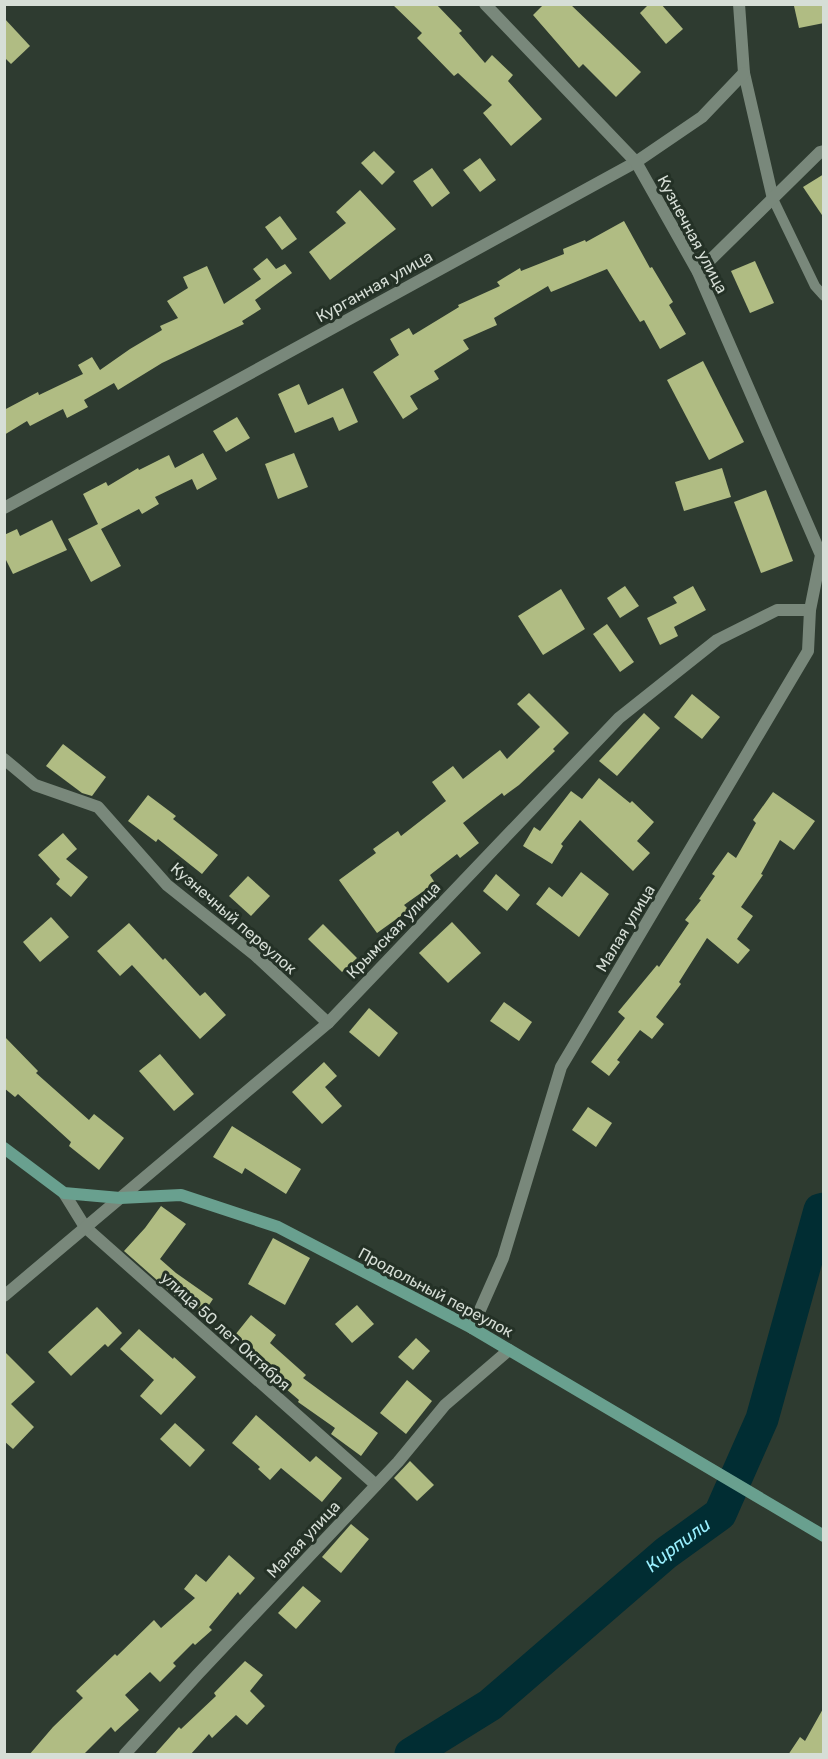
<svg xmlns="http://www.w3.org/2000/svg" width="828" height="1759" viewBox="0 0 828 1759" font-family="Rubik,sans-serif">
  <style>
    .lines { fill: none; stroke-linecap: round; stroke-linejoin: round }
    .river { stroke: #012d33; stroke-width: 33 }
    .building { fill: #b0bc83 }
    .lane { stroke: #79887b; stroke-width: 10 }
    .street { stroke: #79887b; stroke-width: 12 }
    .secondary { stroke: #69a08f; stroke-width: 12 }
    .labels { text-anchor: middle; stroke-width: 6; stroke-linejoin: round; paint-order: stroke }
    .street-label { font-size: 16px; fill: #d6ded6; stroke: #243126 }
    .water-label { font-size: 18px; font-style: italic; fill: #99effe; stroke: #243126 }
  </style>
  <rect width="100%" height="100%" fill="#2e3b30"/>
  <g class="lines">
    <path class="river" id="s1" d="M411 1754 490 1705 666 1553 720 1514 762 1419 820 1210 824 1209"/>
  </g>
  <g class="building">
    <path d="M392 4H436L462 31 459 33 485 63 492 55 513 75 508 81 542 119 511 146 483 113 492 105 458 73 454 76 417 38 422 33Z"/>
    <path d="M544 4H570L641 72 616 97 583 64 579 68 533 15Z"/>
    <path d="M649 4H661L683 29 666 44 640 13Z"/>
    <path d="M802 4H824V23L799 28 794 6Z"/>
    <path d="M4 18 30 46 11 64 4 57Z"/>
    <path d="M374 151 395 172 382 185 361 163Z"/>
    <path d="M480 158 496 180 480 192 463 170Z"/>
    <path d="M432 168 450 193 432 207 413 181Z"/>
    <path d="M824 174V218L803 187Z"/>
    <path d="M360 190 396 229 330 280 309 252 346 223 336 212Z"/>
    <path d="M280 216 297 239 282 250 265 227Z"/>
    <path d="M624 221 650 268 652 267 673 302 669 305 686 334 660 349 644 320 640 322 607 269 551 292 548 286 494 318 497 325 463 340 469 349 434 371 439 379 410 396 418 409 403 419 373 372 399 355 390 339 409 328 413 335 459 307 458 305 500 286 497 282 520 268 521 271 564 254 563 249 585 240 586 242Z"/>
    <path d="M267 258 276 269 285 264 292 273 255 300 261 309 242 321 244 324 162 363 118 390 114 383 84 400 88 407 67 418 63 409 30 426 27 421 4 435V410L38 392 39 395 83 374 78 365 92 357 100 370 130 349 162 330 160 326 178 318 167 301 188 288 183 277 207 266 224 304 261 279 253 269Z"/>
    <path d="M755 261 774 303 750 313 731 271Z"/>
    <path d="M703 361 744 442 709 460 667 380Z"/>
    <path d="M299 384 308 405 343 388 358 422 339 431 333 417 295 433 278 394Z"/>
    <path d="M237 417 250 438 226 452 213 431Z"/>
    <path d="M203 453 217 479 197 490 192 479 155 497 159 504 142 514 139 509 101 529 121 566 91 582 68 539 98 524 83 494 106 482 108 486 138 468 139 470 169 455 175 468Z"/>
    <path d="M294 453 308 487 278 499 265 464Z"/>
    <path d="M722 468 731 497 684 511 675 482Z"/>
    <path d="M766 490 793 561 761 573 734 502Z"/>
    <path d="M52 520 67 550 13 574 4 556V535L17 529 20 536Z"/>
    <path d="M625 586 639 606 620 618 607 598Z"/>
    <path d="M693 586 706 610 674 627 678 636 660 645 647 618 677 603 673 597Z"/>
    <path d="M561 589 585 629 543 655 518 616Z"/>
    <path d="M607 624 634 662 620 672 593 634Z"/>
    <path d="M529 693 569 733 553 749 555 751 519 785 504 796 502 793 463 823 479 843 460 858 457 854 430 875 435 883 404 905 409 910 377 933 339 880 376 853 373 849 398 831 401 836 446 801 432 782 453 766 463 779 500 750 507 759 540 727 517 704Z"/>
    <path d="M692 694 720 717 702 739 674 717Z"/>
    <path d="M644 713 660 728 617 776 599 761Z"/>
    <path d="M63 744 106 777 92 796 82 793 46 766Z"/>
    <path d="M599 778 630 803 632 801 654 822 637 841 650 853 633 871 580 820 561 844 563 846 552 864 523 846 534 827 540 831 571 791 582 799Z"/>
    <path d="M773 792 815 821 794 850 780 840 761 874 763 875 741 907 753 916 737 939 750 950 738 964 707 938 679 982 681 984 656 1017 664 1024 652 1039 640 1030 617 1060 620 1062 609 1076 591 1062 625 1018 618 1012 657 965 659 967 689 923 685 920 701 900 699 899 715 876 712 874 728 852 736 858 756 823 753 820Z"/>
    <path d="M148 795 176 816 173 819 218 855 202 874 158 839 156 842 128 821Z"/>
    <path d="M63 833 77 849 66 859 88 877 71 897 56 884 60 879 38 855Z"/>
    <path d="M581 872 609 894 579 937 536 904 549 887 562 897Z"/>
    <path d="M496 874 520 895 507 911 483 891Z"/>
    <path d="M248 876 270 896 251 916 229 896Z"/>
    <path d="M51 917 69 937 40 962 23 942Z"/>
    <path d="M452 922 481 953 448 983 419 953Z"/>
    <path d="M129 923 163 960 165 958 200 996 205 992 226 1015 200 1039 132 965 120 976 97 951Z"/>
    <path d="M323 924 357 958 342 972 308 939Z"/>
    <path d="M504 1002 532 1022 519 1041 490 1021Z"/>
    <path d="M369 1008 398 1033 379 1057 349 1032Z"/>
    <path d="M4 1036 38 1071 36 1073 89 1120 94 1114 124 1138 99 1170 69 1146 71 1142 18 1094 15 1097 4 1088Z"/>
    <path d="M160 1054 194 1094 174 1111 139 1071Z"/>
    <path d="M324 1062 337 1076 325 1087 342 1106 322 1124 292 1092Z"/>
    <path d="M588 1107 612 1123 596 1147 572 1130Z"/>
    <path d="M232 1126 301 1169 286 1194 245 1168 242 1174 213 1157Z"/>
    <path d="M161 1206 186 1224 160 1259 176 1273 213 1299 203 1314 175 1296 124 1251 145 1228Z"/>
    <path d="M273 1238 310 1258 285 1305 248 1284Z"/>
    <path d="M357 1305 374 1324 352 1343 335 1324Z"/>
    <path d="M97 1307 122 1333 108 1347 105 1344 71 1376 48 1352Z"/>
    <path d="M251 1315 276 1335 270 1343 306 1375 303 1378 378 1433 361 1456 331 1434 335 1428 298 1402 299 1400 266 1372 272 1366 235 1335Z"/>
    <path d="M139 1329 173 1359 174 1357 196 1377 161 1415 140 1396 154 1380 120 1349Z"/>
    <path d="M416 1338 430 1351 413 1370 398 1357Z"/>
    <path d="M4 1351 35 1382 11 1404 34 1427 13 1449 4 1441Z"/>
    <path d="M407 1380 432 1401 406 1434 380 1413Z"/>
    <path d="M256 1415 310 1462 316 1456 342 1478 322 1502 281 1468 270 1480 258 1469 260 1467 232 1443Z"/>
    <path d="M175 1423 205 1450 190 1467 160 1439Z"/>
    <path d="M410 1461 434 1485 417 1501 394 1478Z"/>
    <path d="M351 1524 369 1539 341 1573 322 1557Z"/>
    <path d="M229 1555 255 1578 240 1595 238 1592 209 1627 212 1630 195 1645 193 1643 173 1663 176 1666 160 1682 150 1672 125 1695 139 1710 115 1732 111 1727 83 1755H29L53 1727 83 1698 76 1691 115 1654 117 1656 154 1620 161 1628 195 1598 184 1589 196 1574 206 1582Z"/>
    <path d="M303 1586 321 1601 296 1629 278 1613Z"/>
    <path d="M245 1661 263 1675 250 1691 265 1706 247 1725 236 1715 212 1738 209 1734 190 1755H154L179 1727 181 1729 216 1696 214 1693Z"/>
    <path d="M824 1707V1755H788L800 1737 805 1741Z"/>
  </g>
  <g class="lines">
    <path class="lane" d="M773 199 815 286 824 296"/>
    <g class="street">
      <path d="M739 4 744 73 773 199"/>
      <path d="M698 272 820 152 824 151"/>
      <path d="M4 508 636 162 702 117 744 73"/>
      <path d="M4 759 35 785 98 807 167 885 255 955 328 1023"/>
      <path d="M64 1193 85 1227 376 1485"/>
      <path d="M4 1296 328 1023 619 718 717 640 777 610H810"/>
      <path d="M472 1328 503 1258 561 1067 808 651 810 610 821 555 698 272 636 162 485 4"/>
      <path d="M125 1754 198 1674 398 1462 445 1405 509 1350"/>
    </g>
    <path class="secondary" d="M4 1148 64 1193 120 1198 181 1195 278 1227 472 1328 824 1536"/>
  </g>
  <g class="labels">
    <g class="street-label">
      <text transform="translate(693 234) rotate(62)" y="6">Кузнечная улица</text>
      <text transform="translate(374 286) rotate(-29)" y="6">Курганная улица</text>
      <text transform="translate(234 918) rotate(41)" y="6">Кузнечный переулок</text>
      <text transform="translate(625 928) rotate(-59)" y="6">Малая улица</text>
      <text transform="translate(393 930) rotate(-46)" y="6">Крымская улица</text>
      <text transform="translate(436 1292) rotate(28)" y="6">Продольный переулок</text>
      <text transform="translate(226 1331) rotate(42)" y="6">улица 50 лет Октября</text>
      <text transform="translate(303 1539) rotate(-47)" y="6">Малая улица</text>
    </g>
    <g class="water-label">
      <text dy="6" stroke="none"><textPath href="#s1" startOffset="340">Кирпили</textPath></text>
    </g>
  </g>
  <rect width="828" height="1759" fill="none" stroke="#d6ded6" stroke-width="12"/>
</svg>
